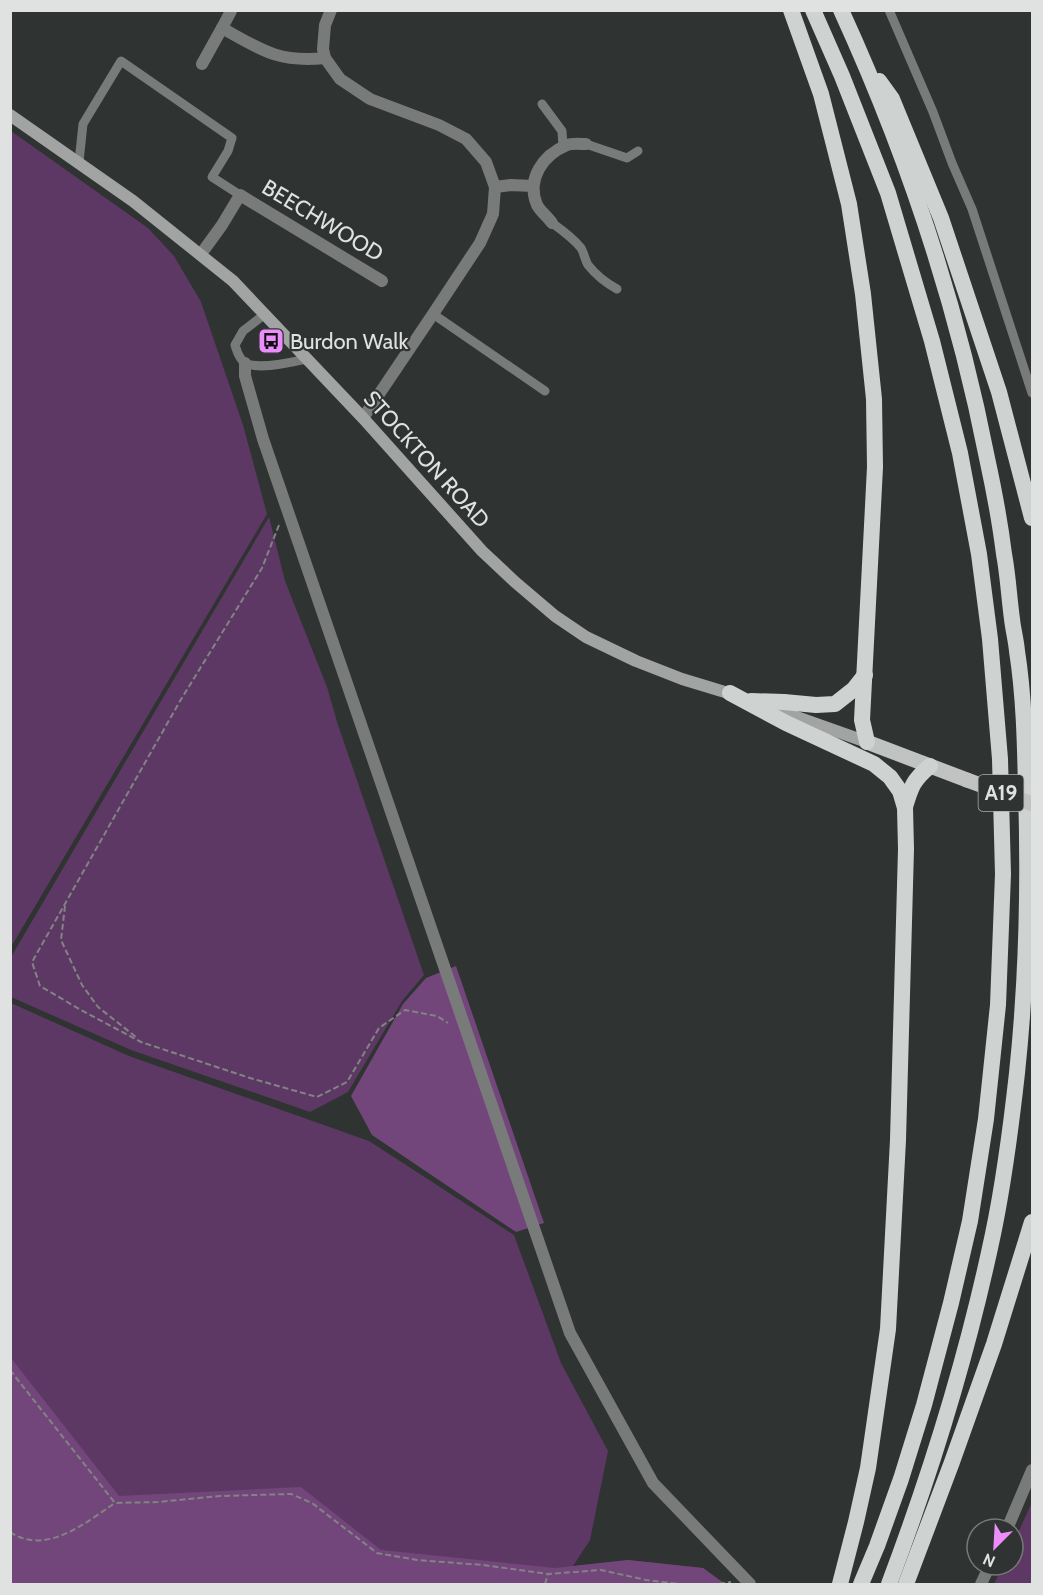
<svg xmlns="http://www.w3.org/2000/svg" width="1043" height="1595" viewBox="0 0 1043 1595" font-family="Cabin,sans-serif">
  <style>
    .green { fill: #5e3865 }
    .forest { fill: #72467a }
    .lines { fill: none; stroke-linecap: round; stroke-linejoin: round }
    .path { stroke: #818482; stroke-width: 2; stroke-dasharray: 6 3; stroke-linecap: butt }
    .service { stroke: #797b7a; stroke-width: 9 }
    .minor { stroke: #797b7a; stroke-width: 12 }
    .secondary { stroke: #a1a4a2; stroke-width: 12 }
    .primary { stroke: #c0c3c2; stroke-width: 15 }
    .trunk { stroke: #ced2d0; stroke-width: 16 }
    .primary-bridge { stroke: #c0c3c2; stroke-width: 15 }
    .labels { text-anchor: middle; stroke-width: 4.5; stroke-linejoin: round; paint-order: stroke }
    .shield { fill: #2f3331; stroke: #abaeac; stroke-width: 1.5 }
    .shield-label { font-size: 21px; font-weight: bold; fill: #e0e2e1 }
    .street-label { font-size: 22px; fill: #e0e2e1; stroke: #2f3331 }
    .poi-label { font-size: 22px; fill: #e0e2e1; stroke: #2f3331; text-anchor: start }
  </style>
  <rect width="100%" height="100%" fill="#2f3331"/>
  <g class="green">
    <path d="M11 131 148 228 174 256 201 302 243 425 267 514 11 947Z"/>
    <path d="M269 517 285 581 327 687 338 725 424 975 402 1001 348 1092 310 1112 131 1050 11 997V957Z"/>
    <path d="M11 1003 129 1056 369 1141 514 1235 561 1363 608 1451 590 1540 573 1566 628 1560 703 1568 725 1584H11Z"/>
    <path d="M1032 1502V1584H994L1003 1565H1013V1544Z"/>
  </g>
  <g class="forest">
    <path d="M456 966 544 1223 516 1232 372 1135 351 1096 403 1004 426 978Z"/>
    <path d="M11 1358 119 1496 301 1487 381 1550 555 1568 628 1560 703 1568 725 1584H11Z"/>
  </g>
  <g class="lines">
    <g class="path">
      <path d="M279 525 262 568 180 701 32 962 40 986 81 1010 141 1042 250 1078 317 1097 347 1082 379 1028 405 1010 437 1016 448 1023"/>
      <path d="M65 906 61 940 82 985 98 1007 136 1037"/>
      <path d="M10 1370 115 1503 158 1502 220 1496 291 1494 312 1503 377 1553 417 1560 483 1565 548 1574 601 1570 646 1580 679 1584"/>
      <path d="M10 1532C46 1556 85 1523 115 1503"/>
      <path d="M545 1584 548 1574"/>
      <path d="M719 1584 731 1582"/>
    </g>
    <g class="service">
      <path d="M889 10 933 112 952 163 972 209 1032 393"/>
      <path d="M542 104 562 131 563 147"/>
      <path d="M586 144 627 158 638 151"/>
      <path d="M79 162 83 124 121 61 232 138 228 151 212 177 240 195"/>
      <path d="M552 223C562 230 573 238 581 248 584 253 585 260 588 265 596 275 606 283 617 289"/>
      <path d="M265 314 243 331 235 345C237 351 238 357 244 362 256 371 292 362 307 359"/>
      <path d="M433 314 545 391"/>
    </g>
    <g class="minor">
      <path d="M331 10 325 25 323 49 325 58 340 79 370 99 439 125 466 139 486 162 495 187 493 214 480 243 433 314 363 418"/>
      <path d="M222 28 231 11"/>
      <path d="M202 64 222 28C261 50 279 63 325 58"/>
      <path d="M495 187 511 185 533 186"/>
      <path d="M552 223C548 217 540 211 537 205 526 179 543 155 567 145 572 143 580 144 586 144"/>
      <path d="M201 254 222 225 240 195 382 281"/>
      <path d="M245 363V376L263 439 570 1333 653 1483 750 1584"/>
      <path d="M1007 1529 1032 1470"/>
      <path d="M981 1584 990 1565"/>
    </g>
    <g class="secondary">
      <path d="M10 115 133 201 233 281 363 418 482 551 515 582 555 616 586 637 636 661 682 679 738 696"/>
      <path d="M771 708 867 742"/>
    </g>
    <path class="primary" d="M867 742 967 780"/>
    <g class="trunk">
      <path d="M791 10 821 94 849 204 863 294 874 399 875 467 862 720 867 742"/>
      <path d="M813 10 842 76 888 193 932 341 960 453 979 554 990 639 1000 759 1003 874 998 1005 986 1119 970 1221 951 1303 924 1405 901 1479 877 1546 861 1584"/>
      <path d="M841 10C906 152 957 305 987 458 994 490 1000 522 1004 554 1008 575 1009 597 1012 619 1013 629 1016 640 1017 651 1024 696 1025 743 1026 789 1029 884 1027 978 1017 1073 1011 1127 1004 1181 993 1234 968 1353 932 1470 889 1584"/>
      <path d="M879 81 892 99 941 218 999 392 1032 518"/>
      <path d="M730 693 786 723 874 764 890 777 900 791 905 808 906 849 898 1140 888 1329 868 1468 856 1522 840 1584"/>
      <path d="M751 701 784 702 816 705 835 704 854 689 865 675"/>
      <path d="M905 807C911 787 913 780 930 766"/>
      <path d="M906 1584 952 1462 994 1344 1032 1222"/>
    </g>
    <path class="primary-bridge" d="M967 780 1032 804"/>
  </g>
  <defs>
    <g id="bus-square" transform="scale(1.35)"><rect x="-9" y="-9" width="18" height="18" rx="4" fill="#eb8dfb" stroke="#2f3331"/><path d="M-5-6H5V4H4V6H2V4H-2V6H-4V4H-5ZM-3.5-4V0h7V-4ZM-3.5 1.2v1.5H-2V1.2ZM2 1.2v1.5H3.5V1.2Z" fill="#111"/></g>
  </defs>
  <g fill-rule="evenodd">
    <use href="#bus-square" x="271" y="341"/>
  </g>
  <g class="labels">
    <rect class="shield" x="978.5" y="775" width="45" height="36" rx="4.5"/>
    <g class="shield-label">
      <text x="1001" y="800">A19</text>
    </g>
    <g class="street-label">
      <text transform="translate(323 220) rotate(31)" y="8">BEECHWOOD</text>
      <text transform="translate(427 459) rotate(48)" y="8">STOCKTON ROAD</text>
    </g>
    <g class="poi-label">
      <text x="290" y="349">Burdon Walk</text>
    </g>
  </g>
  <rect width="1043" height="1595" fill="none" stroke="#e0e2e1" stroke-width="24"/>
  <g transform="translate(995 1547) rotate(204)"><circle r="28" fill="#2f3331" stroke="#767977" stroke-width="1.5"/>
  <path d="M0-4.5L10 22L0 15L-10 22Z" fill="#eb8dfb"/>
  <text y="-9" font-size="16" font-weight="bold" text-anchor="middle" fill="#e0e2e1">N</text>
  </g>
</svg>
